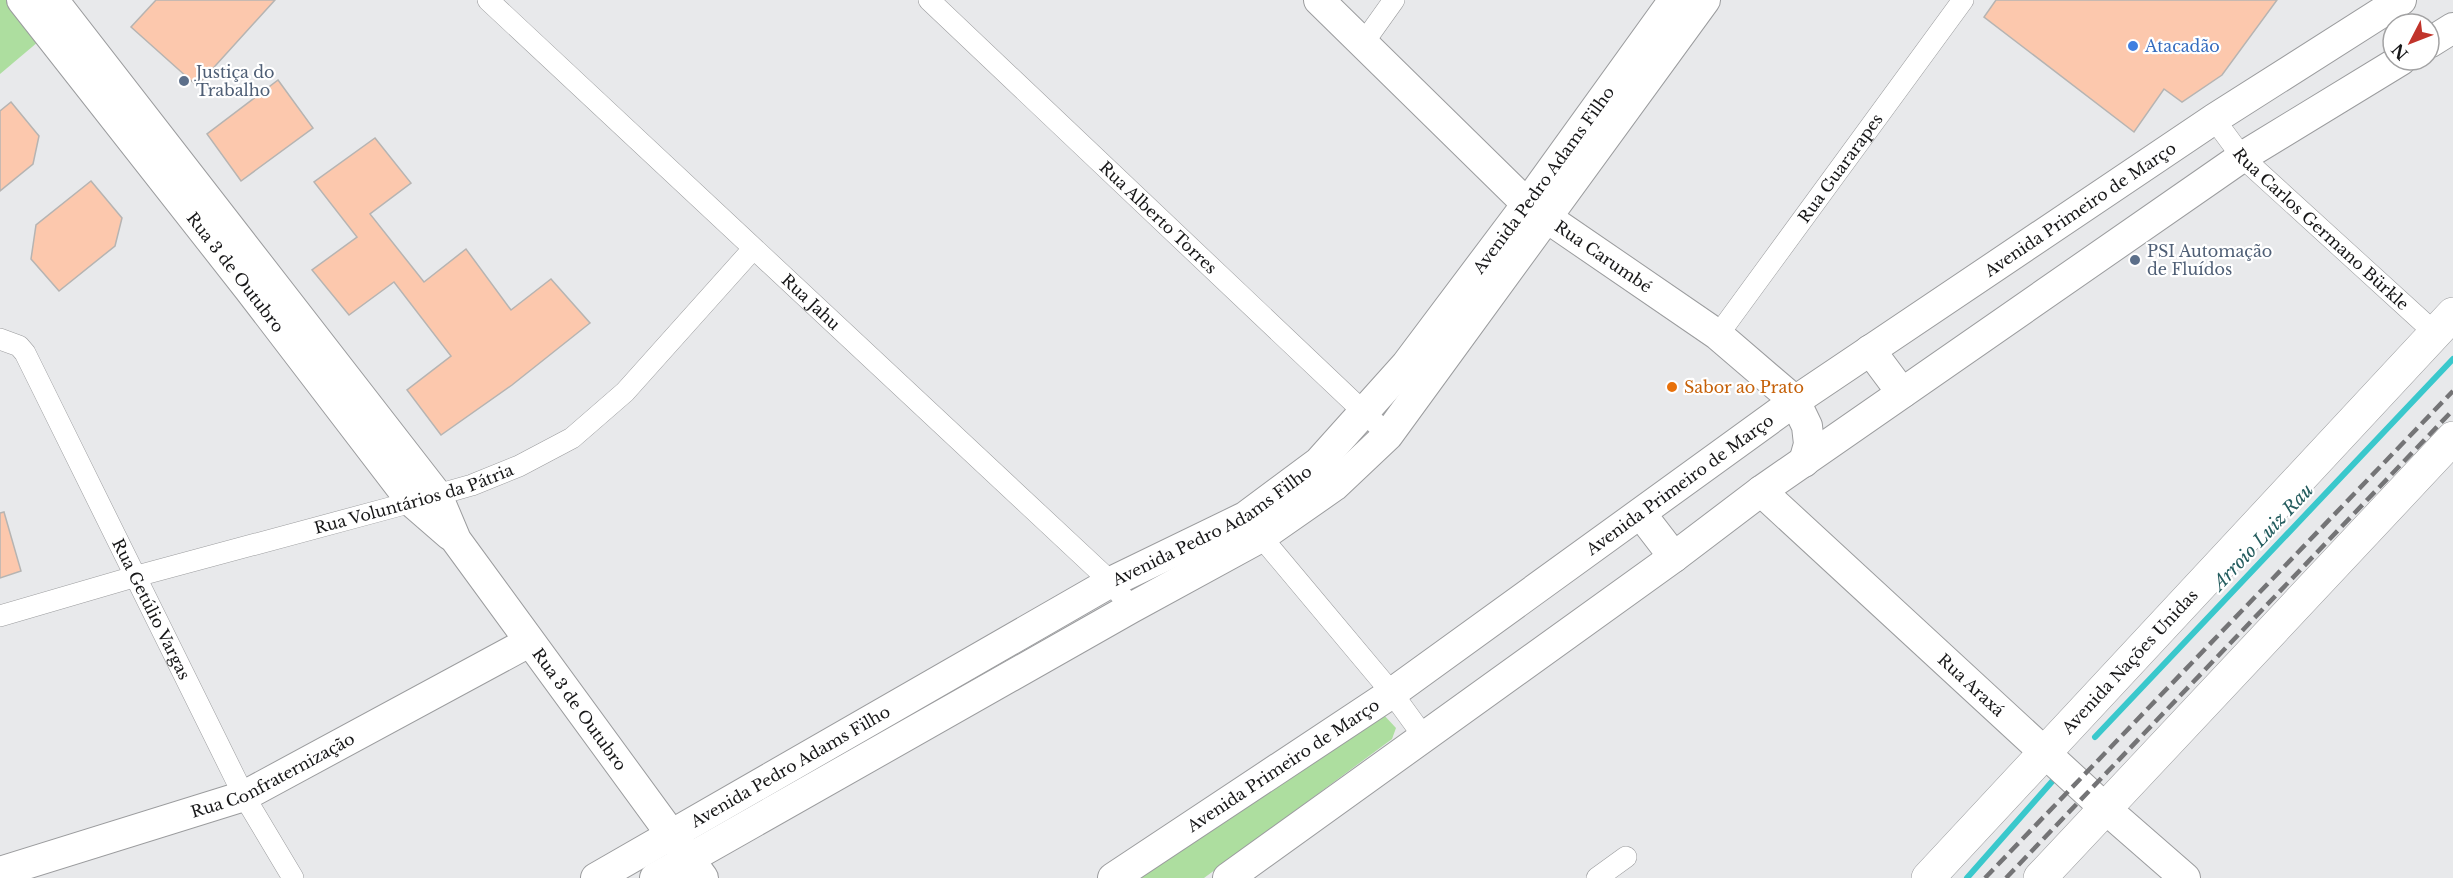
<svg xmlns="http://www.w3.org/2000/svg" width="2453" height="878" viewBox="0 0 2453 878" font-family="'Libre Baskerville',serif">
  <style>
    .green { fill: #adde9f }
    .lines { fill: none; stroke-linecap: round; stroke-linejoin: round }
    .stream { stroke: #3ac8cc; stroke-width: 6 }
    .building { fill: #fcc8ad; stroke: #b6b4b2; stroke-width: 1.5 }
    .street-casing { stroke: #9b9c9e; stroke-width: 22 }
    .secondary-casing { stroke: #9b9c9e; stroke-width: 32 }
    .primary-casing { stroke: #9b9c9e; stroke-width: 34 }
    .street { stroke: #fff; stroke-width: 21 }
    .secondary { stroke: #fff; stroke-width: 30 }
    .primary { stroke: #fff; stroke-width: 33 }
    .rail { stroke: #747476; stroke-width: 4.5; stroke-dasharray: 12 6; stroke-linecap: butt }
    .shop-dot { fill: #3f7fe0; stroke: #fff; stroke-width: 2 }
    .service-dot { fill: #5c6f8a; stroke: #fff; stroke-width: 2 }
    .food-dot { fill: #e8710a; stroke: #fff; stroke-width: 2 }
    .labels { text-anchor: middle; stroke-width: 4.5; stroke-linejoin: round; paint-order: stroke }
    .shop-label { font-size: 16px; fill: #366cbe; stroke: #fff; text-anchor: start }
    .service-label { font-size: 16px; fill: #4e5e75; stroke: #fff; text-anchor: start }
    .street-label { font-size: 16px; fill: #171718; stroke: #fff }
    .food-label { font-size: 16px; fill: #c56008; stroke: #fff; text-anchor: start }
    .water-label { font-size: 18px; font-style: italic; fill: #255d5f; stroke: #fff }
  </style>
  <rect width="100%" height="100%" fill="#e8e9eb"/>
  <g class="green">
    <path d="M0 0H16L45 36 0 74Z"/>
    <path d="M1383 714 1396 728 1392 739 1204 878H1138Z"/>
  </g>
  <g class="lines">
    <g class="stream">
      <path d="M2095 737 2453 359"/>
      <path d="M1967 878 2056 777"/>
    </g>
  </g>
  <g class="building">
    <path d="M156 0H275L197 86 131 27Z"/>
    <path d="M1996 0H2277L2222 75 2182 102 2164 89 2134 132 1984 17Z"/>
    <path d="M278 80 313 128 241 181 207 134Z"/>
    <path d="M11 102 39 136 33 164 0 191V111Z"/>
    <path d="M375 138 411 183 370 214 424 282 466 249 511 310 551 279 590 323 512 385 441 435 407 390 451 356 394 282 349 315 312 270 357 237 314 182Z"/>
    <path d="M91 181 122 218 115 246 59 291 31 259 36 225Z"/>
    <path d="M4 512 21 571 0 578V513Z"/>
  </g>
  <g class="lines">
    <g class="street-casing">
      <g id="street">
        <path id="s1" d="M488 0 1111 582 1131 608"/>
        <path id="s2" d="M929 0 1388 435"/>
        <path d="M1364 42 1394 0"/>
        <path id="s3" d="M2214 119 2242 157 2435 333"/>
        <path id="s4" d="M1718 335 1963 0"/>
        <path id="s5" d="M0 339 19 346 25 353 244 796 293 878"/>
        <path d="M1252 526 1392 693 1424 737"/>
        <path id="s6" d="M0 616 137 576 412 502 472 485 519 466 572 438 625 392 753 249"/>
        <path d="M1597 878 1626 857"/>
      </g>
    </g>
    <g class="secondary-casing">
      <g id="secondary">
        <path id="s7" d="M22 0 249 289 412 502 450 535"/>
        <path id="s8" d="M53 0 437 495 456 540 703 878"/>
        <path id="s9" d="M1319 0 1527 204 1718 335 1795 401 1807 426 1809 444 1804 462"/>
        <path d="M2429 43 2453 28"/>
        <path d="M1870 350 1902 393"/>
        <path id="s10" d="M1761 491 2107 810 2185 878"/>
        <path d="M1641 514 1674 557"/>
        <path id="s11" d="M0 872 244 796 529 642"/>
        <path id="s12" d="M596 878 1111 582 1245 517 1319 462 1406 365 1527 204 1674 0"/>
        <path d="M655 878 1131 608 1261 537 1334 486 1388 435 1705 0"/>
        <path id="s13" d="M1113 878 1392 693 1795 401 2214 119 2401 0"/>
        <path d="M1228 878 1674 557 1761 491 2242 157 2401 60"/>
      </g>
    </g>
    <g class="primary-casing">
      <g id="primary">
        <path id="s14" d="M1928 878 2453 314"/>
        <path d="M2040 878 2453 438"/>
      </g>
    </g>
    <use href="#street" class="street"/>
    <use href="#secondary" class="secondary"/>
    <use href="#primary" class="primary"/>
    <g class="rail">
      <path d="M1985 878 2453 391"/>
      <path d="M2006 878 2453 410"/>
    </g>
  </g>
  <circle class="shop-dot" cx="2133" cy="46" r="6"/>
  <g class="service-dot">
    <circle cx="184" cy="81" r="6"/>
    <circle cx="2135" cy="260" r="6"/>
  </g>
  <circle class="food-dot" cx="1672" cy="387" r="6"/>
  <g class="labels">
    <g class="shop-label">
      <text x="2145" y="52">Atacadão</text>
    </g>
    <g class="service-label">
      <text x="196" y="78">Justiça do<tspan x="196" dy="18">Trabalho</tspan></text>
      <text x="2147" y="257">PSI Automação<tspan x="2147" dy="18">de Fluídos</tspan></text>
    </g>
    <g class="street-label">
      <text dy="6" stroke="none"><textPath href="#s4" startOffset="207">Rua Guararapes</textPath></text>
      <text dy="6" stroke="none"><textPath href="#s12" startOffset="1196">Avenida Pedro Adams Filho</textPath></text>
      <text dy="6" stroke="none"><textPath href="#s13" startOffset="1176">Avenida Primeiro de Março</textPath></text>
      <text dy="6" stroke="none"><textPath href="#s2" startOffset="316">Rua Alberto Torres</textPath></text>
      <text dy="6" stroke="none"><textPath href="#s3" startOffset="154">Rua Carlos Germano Bürkle</textPath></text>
      <text dy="6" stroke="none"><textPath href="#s9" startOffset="384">Rua Carumbé</textPath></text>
      <text dy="6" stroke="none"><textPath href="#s7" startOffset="346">Rua 3 de Outubro</textPath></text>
      <text dy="6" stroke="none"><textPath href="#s1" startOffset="442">Rua Jahu</textPath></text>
      <text dy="6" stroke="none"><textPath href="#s13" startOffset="690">Avenida Primeiro de Março</textPath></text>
      <text dy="6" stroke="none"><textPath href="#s6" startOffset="430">Rua Voluntários da Pátria</textPath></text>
      <text dy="6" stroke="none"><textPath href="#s12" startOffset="710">Avenida Pedro Adams Filho</textPath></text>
      <text dy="6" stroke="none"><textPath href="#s5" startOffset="315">Rua Getúlio Vargas</textPath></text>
      <text dy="6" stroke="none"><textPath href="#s14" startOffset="296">Avenida Nações Unidas</textPath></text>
      <text dy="6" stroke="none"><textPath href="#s10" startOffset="286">Rua Araxá</textPath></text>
      <text dy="6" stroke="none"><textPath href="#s8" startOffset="885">Rua 3 de Outubro</textPath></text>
      <text dy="6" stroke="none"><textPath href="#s13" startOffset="204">Avenida Primeiro de Março</textPath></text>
      <text dy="6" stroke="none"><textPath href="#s12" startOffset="224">Avenida Pedro Adams Filho</textPath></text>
      <text dy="6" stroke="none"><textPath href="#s11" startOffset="290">Rua Confraternização</textPath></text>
    </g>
    <g class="food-label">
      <text x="1684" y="393">Sabor ao Prato</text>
    </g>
    <g class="water-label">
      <text transform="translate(2263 537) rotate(-47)" y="6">Arroio Luiz Rau</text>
    </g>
  </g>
  <g transform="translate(2411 42) rotate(228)"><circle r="28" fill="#ffffff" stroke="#a2a2a3" stroke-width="1.5"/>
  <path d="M0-4.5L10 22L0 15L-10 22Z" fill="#c1342b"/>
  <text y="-9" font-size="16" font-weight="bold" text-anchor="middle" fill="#171718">N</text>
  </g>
</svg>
